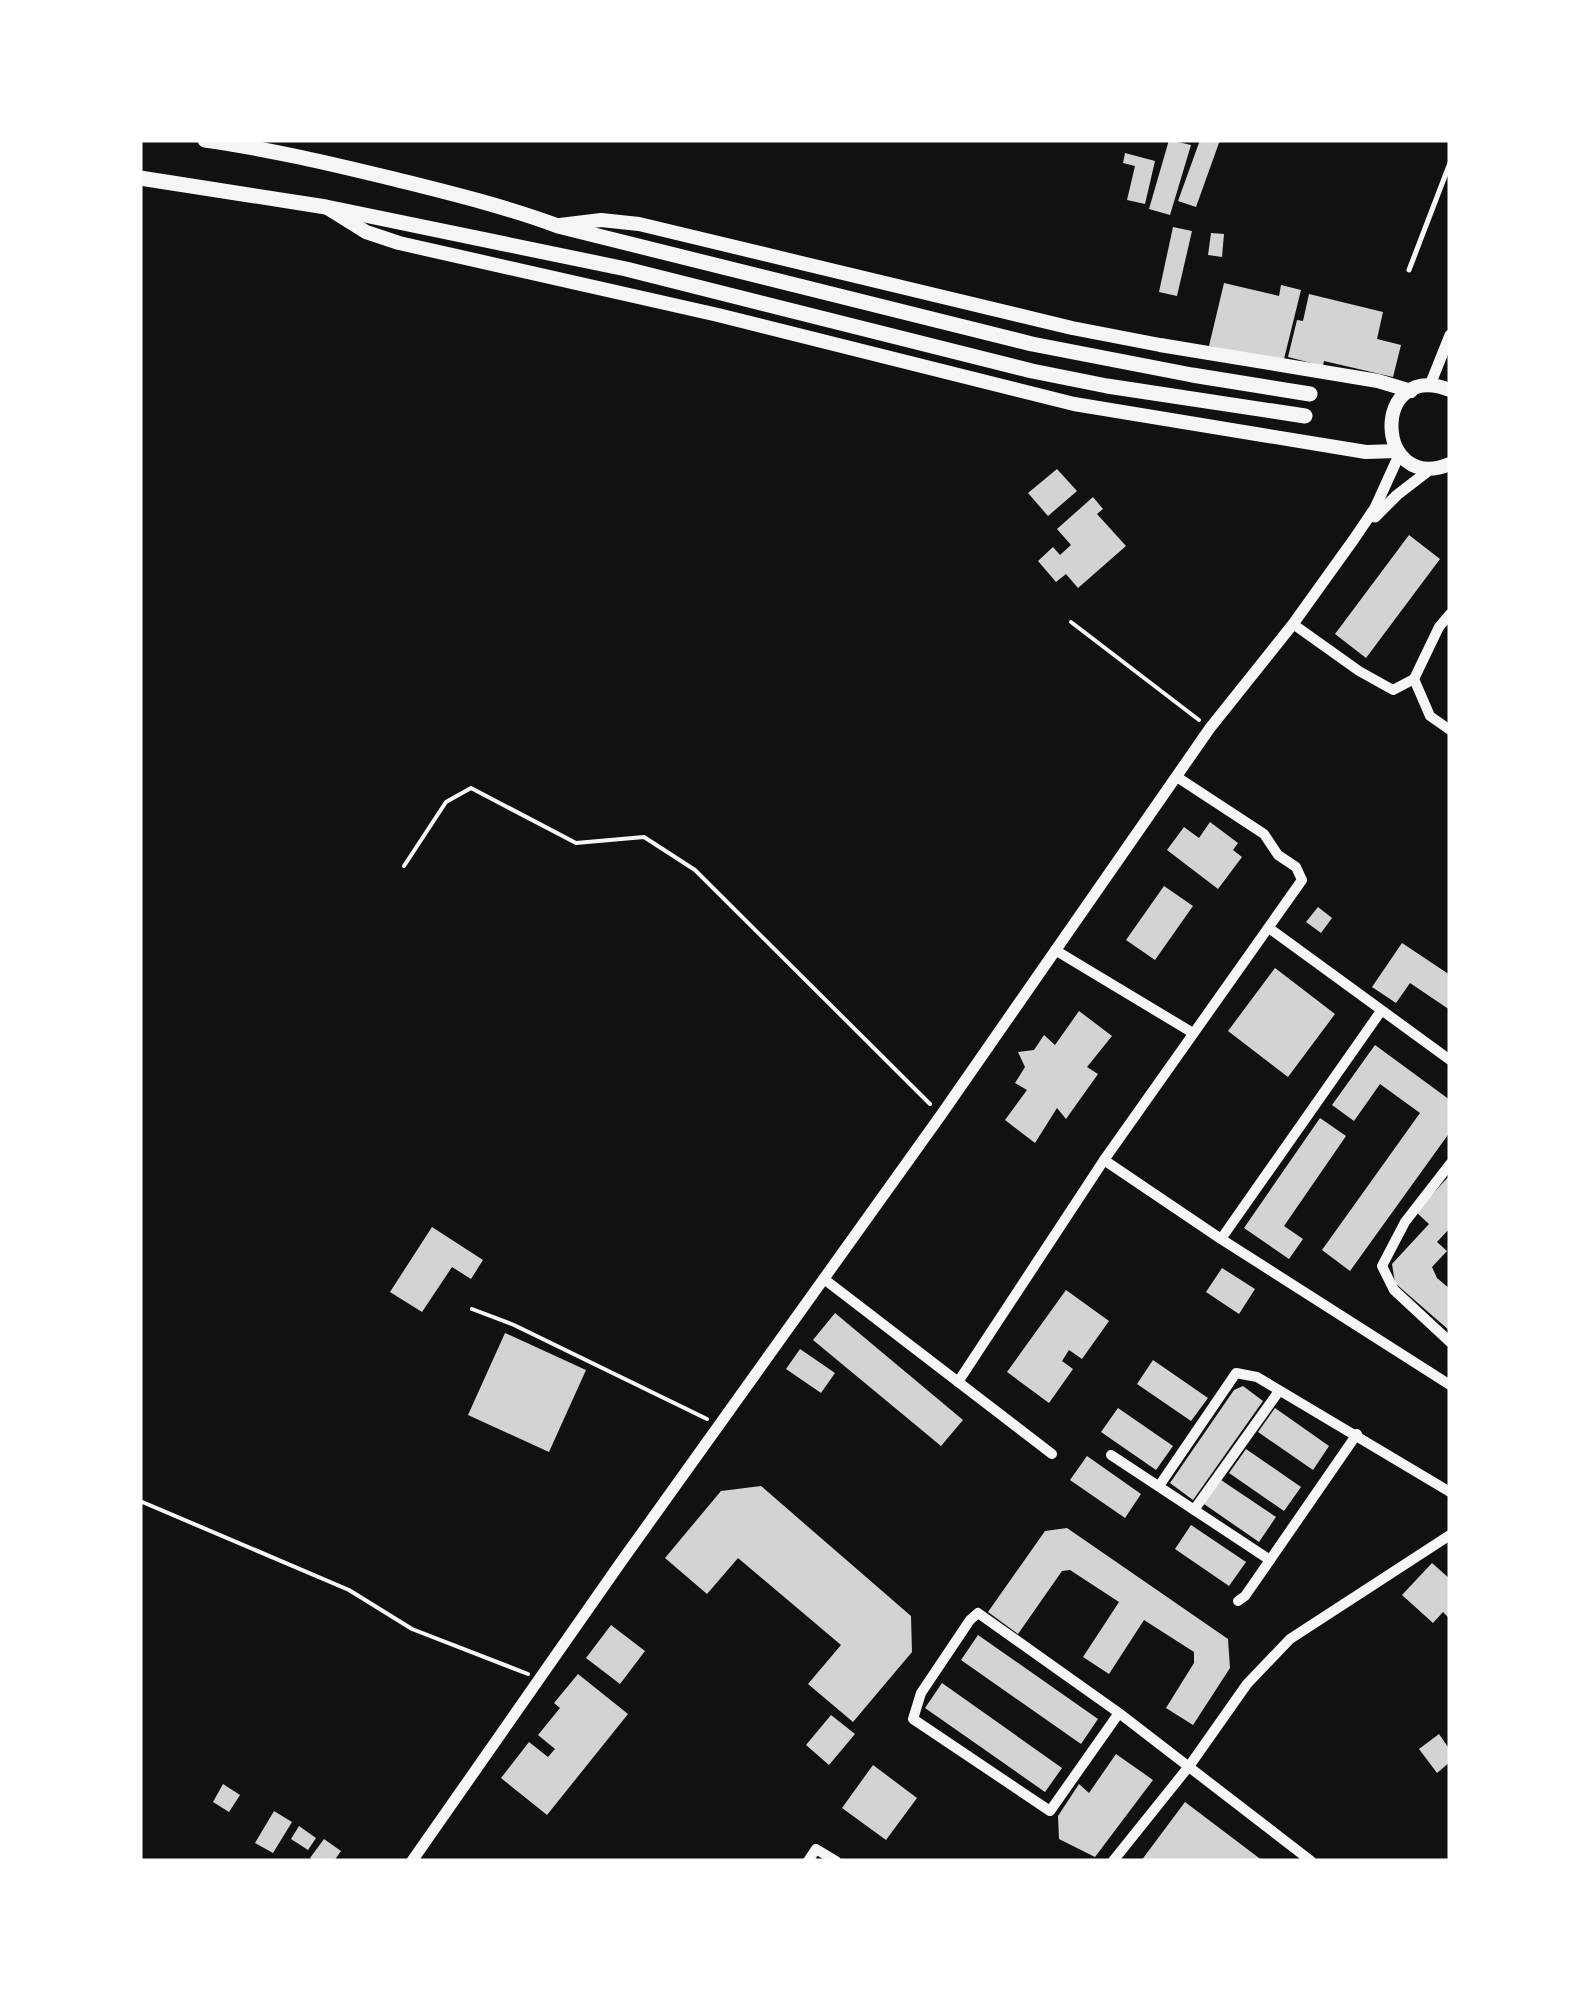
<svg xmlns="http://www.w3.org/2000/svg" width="1590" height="2001" viewBox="0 0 1590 2001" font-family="Cabin,sans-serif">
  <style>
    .building { fill: #d3d3d3 }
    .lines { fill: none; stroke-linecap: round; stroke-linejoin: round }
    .path { stroke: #f5f5f5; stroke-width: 4 }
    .service { stroke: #f5f5f5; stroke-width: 5 }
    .minor { stroke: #f5f5f5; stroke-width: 10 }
    .tertiary { stroke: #f5f5f5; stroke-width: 11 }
    .secondary { stroke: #f5f5f5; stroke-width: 14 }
    .trunk { stroke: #f5f5f5; stroke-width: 15 }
  </style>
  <rect width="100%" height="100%" fill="#111"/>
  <g class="building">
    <path d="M1169 140 1191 145 1170 215 1149 209Z"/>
    <path d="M1200 140H1220L1196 207 1178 201Z"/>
    <path d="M1125 153 1155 161 1145 204 1127 200 1135 166 1123 163Z"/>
    <path d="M1173 227 1192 231 1177 296 1159 292Z"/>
    <path d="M1211 233 1224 234 1222 257 1208 255Z"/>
    <path d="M1224 283 1279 296 1281 285 1301 290 1283 363 1209 346Z"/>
    <path d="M1309 294 1383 312 1377 339 1401 345 1393 377 1324 361 1323 366 1288 357 1297 320 1303 321Z"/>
    <path d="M1057 469 1077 491 1048 516 1028 493Z"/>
    <path d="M1093 497 1103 509 1097 514 1126 546 1078 588 1066 574 1056 582 1038 561 1053 547 1060 555 1071 545 1057 529Z"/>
    <path d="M1409 535 1440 559 1366 658 1335 634Z"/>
    <path d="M1210 822 1238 843 1233 850 1242 857 1218 889 1167 850 1184 827 1199 838Z"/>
    <path d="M1164 886 1193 906 1155 960 1126 940Z"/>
    <path d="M1318 907 1332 918 1321 933 1306 922Z"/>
    <path d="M1402 943 1450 975V1010L1410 983 1396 1003 1372 987Z"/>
    <path d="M1275 968 1335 1014 1288 1077 1228 1031Z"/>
    <path d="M1079 1011 1112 1036 1087 1067 1098 1074 1066 1119 1057 1108 1035 1143 1005 1120 1027 1090 1015 1083 1025 1067 1018 1052 1034 1050 1044 1035 1055 1045Z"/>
    <path d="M1375 1045 1450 1100V1132L1350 1271 1322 1250 1420 1113 1380 1084 1354 1121 1332 1105Z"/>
    <path d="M1320 1118 1346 1136 1284 1226 1303 1239 1289 1259 1244 1228Z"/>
    <path d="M1450 1175V1228L1437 1242 1447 1251 1432 1267 1437 1278 1450 1289V1331L1395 1283 1392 1264 1429 1224 1416 1212Z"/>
    <path d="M432 1227 483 1260 471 1279 452 1267 422 1312 390 1292Z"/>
    <path d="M1222 1268 1255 1289 1239 1314 1206 1292Z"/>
    <path d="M1066 1290 1109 1321 1082 1359 1069 1350 1062 1361 1073 1369 1049 1403 1007 1372Z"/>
    <path d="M835 1313 963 1420 941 1446 813 1340Z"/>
    <path d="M505 1333 586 1370 549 1452 468 1415Z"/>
    <path d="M800 1349 835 1373 821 1393 786 1369Z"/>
    <path d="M1153 1360 1208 1398 1191 1421 1137 1384Z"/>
    <path d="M1243 1386 1263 1401 1193 1500 1170 1483 1234 1390Z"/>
    <path d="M1118 1408 1173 1446 1156 1470 1101 1432Z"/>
    <path d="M1275 1408 1329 1446 1313 1470 1258 1432Z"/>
    <path d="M1246 1449 1301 1487 1284 1511 1229 1473Z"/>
    <path d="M1087 1456 1141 1494 1125 1518 1070 1480Z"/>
    <path d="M1221 1480 1276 1517 1259 1542 1204 1504Z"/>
    <path d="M761 1486 911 1616 912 1652 853 1722 808 1684 841 1645 738 1558 707 1594 665 1558 721 1491Z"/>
    <path d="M1191 1525 1246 1562 1229 1586 1175 1549Z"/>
    <path d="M1067 1528 1228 1639 1230 1668 1193 1725 1166 1708 1194 1663V1652L1144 1620 1109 1674 1083 1657 1119 1602 1070 1570 1062 1571 1018 1634 988 1612 1045 1531Z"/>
    <path d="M1432 1563 1450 1579V1619L1443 1612 1433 1623 1402 1595Z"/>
    <path d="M611 1625 645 1651 620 1684 586 1658Z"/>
    <path d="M978 1635 1098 1719 1081 1744 961 1660Z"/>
    <path d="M578 1674 628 1714 547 1815 501 1778 529 1742 548 1757 555 1749 538 1735 560 1708 554 1703Z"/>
    <path d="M942 1683 1062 1768 1045 1792 925 1708Z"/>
    <path d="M831 1715 855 1734 829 1765 806 1745Z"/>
    <path d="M1439 1734 1450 1750V1762L1437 1773 1419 1749Z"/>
    <path d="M1116 1754 1153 1780 1095 1857 1059 1839 1058 1816 1079 1784 1089 1793Z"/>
    <path d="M873 1765 917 1798 886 1840 842 1808Z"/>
    <path d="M223 1784 240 1795 229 1812 213 1802Z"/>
    <path d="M1185 1802 1263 1861H1141Z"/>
    <path d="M274 1811 292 1822 273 1853 255 1843Z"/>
    <path d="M299 1826 316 1838 308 1850 291 1839Z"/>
    <path d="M324 1839 341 1851 334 1861H315L310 1858Z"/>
  </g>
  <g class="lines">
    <g class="path">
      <path d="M1071 622 1199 720"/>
      <path d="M404 866 446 802 471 788 576 843 644 837 695 870 930 1104"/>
      <path d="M472 1309 514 1325 707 1419"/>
      <path d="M140 1501 349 1590 412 1629 528 1674"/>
    </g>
    <path class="service" d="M1409 270 1450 163"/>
    <g class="minor">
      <path d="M1293 624 1359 671 1393 690 1414 679 1439 627 1450 614"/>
      <path d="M1414 679 1430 716 1450 730"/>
      <path d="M1269 928 1450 1060"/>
      <path d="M1055 950 1193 1033"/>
      <path d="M1104 1160 1221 1239 1450 1385"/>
      <path d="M1450 1164 1405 1222 1382 1266 1394 1290 1450 1342"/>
      <path d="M1221 1239 1381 1011"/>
      <path d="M824 1279 1052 1454"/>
      <path d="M958 1382 1104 1160 1302 880 1296 867 1278 855 1264 834 1177 777"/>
      <path d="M1111 1455 1270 1560"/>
      <path d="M1159 1486 1236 1373 1257 1377 1450 1492"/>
      <path d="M1194 1510 1279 1391"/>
      <path d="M1238 1601 1245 1596 1270 1560 1357 1434"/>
      <path d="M1119 1713 1050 1811 913 1719 921 1693 970 1620 978 1613 1119 1713 1311 1861"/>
      <path d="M808 1861 816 1849 836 1861"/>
      <path d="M1113 1861 1190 1765 1247 1684 1290 1639 1450 1535"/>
    </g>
    <g class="tertiary">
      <path d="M1430 385 1450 335"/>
      <path d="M1375 517 1397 495 1432 468"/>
      <path d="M412 1861 621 1562 941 1115 1210 728 1293 624 1354 539 1375 508 1400 453"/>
    </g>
    <g class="secondary">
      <path d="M326 207 366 232 399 243 718 315 1074 404 1366 452 1398 451"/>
      <path d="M560 225 601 220 639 224 1072 328 1160 345 1378 381 1411 391"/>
      <path d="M1450 390C1370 359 1374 495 1450 464"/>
    </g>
    <g class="trunk">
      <path d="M205 140C269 149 332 164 394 179 450 193 504 206 558 226L1032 344 1192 375 1310 394"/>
      <path d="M140 178 326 207 626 269 1032 371 1107 386 1305 416"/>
    </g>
  </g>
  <rect width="1590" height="2001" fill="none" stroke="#ffffff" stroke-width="285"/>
</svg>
